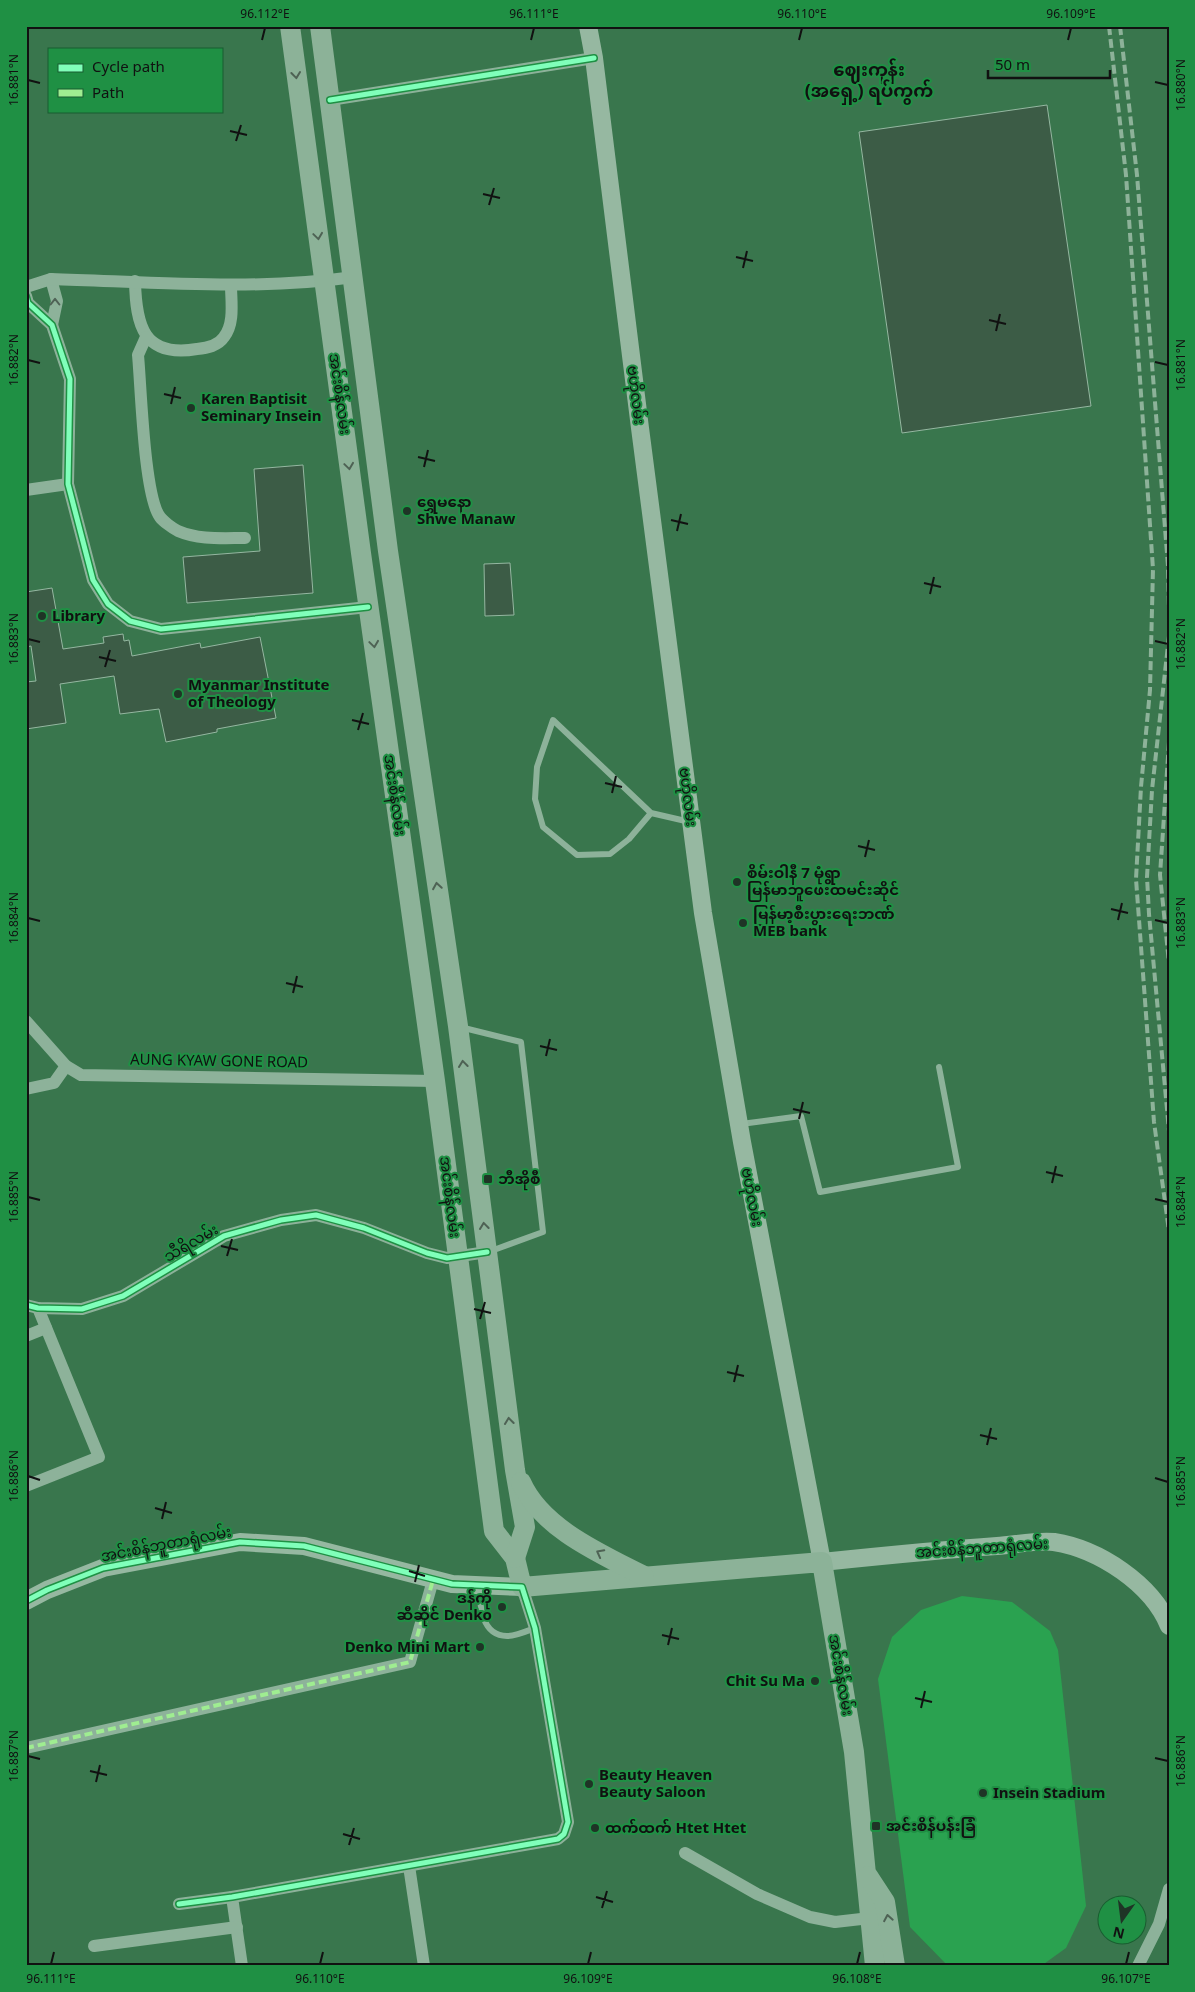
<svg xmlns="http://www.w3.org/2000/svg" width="1195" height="1992" viewBox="0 0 1195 1992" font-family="'Noto Sans','Noto Sans Myanmar',sans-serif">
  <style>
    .garden { fill: #2aa250 }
    .building { fill: #3c5c46; stroke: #95b7a1 }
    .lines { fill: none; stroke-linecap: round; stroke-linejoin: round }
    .lane { stroke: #8db29a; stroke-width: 6 }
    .street { stroke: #8db29a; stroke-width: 12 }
    .secondary { stroke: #96b8a1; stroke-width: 18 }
    .primary { stroke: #8cb298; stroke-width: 20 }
    .rail { stroke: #8db299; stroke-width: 4; stroke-dasharray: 9 4; stroke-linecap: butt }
    .quiet { stroke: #9fed91; stroke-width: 4; stroke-dasharray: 8 4; stroke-linecap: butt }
    .cycleway-casing { stroke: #1f9044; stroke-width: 8 }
    .cycleway { stroke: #80ffba; stroke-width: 5 }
    .oneway { stroke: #4e6254 }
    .oneway2 { stroke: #4f6256 }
    .ticks { fill: none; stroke: #111; stroke-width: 2 }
    .poi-dot { fill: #1f3426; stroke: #1f9044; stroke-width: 2 }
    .labels { text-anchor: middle; stroke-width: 4; stroke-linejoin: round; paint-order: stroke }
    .street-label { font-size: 15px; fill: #111; stroke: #1f9044 }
    .poi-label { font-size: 15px; font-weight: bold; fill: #111; stroke: #1f9044; text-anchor: start }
    .quarter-label { font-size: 18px; font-weight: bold; fill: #111; stroke: #1f9044 }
    .neatline { fill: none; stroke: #111; stroke-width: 2 }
    .ticks-label { font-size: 12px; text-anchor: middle; fill: #111 }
  </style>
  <rect width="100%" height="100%" fill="#39764d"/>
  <path class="garden" d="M962 1596 1012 1602 1050 1631 1058 1650 1086 1906 1066 1948 1041 1966H948L910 1927 878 1679 892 1637 921 1610Z"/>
  <g class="building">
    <path d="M1047 105 1091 406 902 433 859 132Z"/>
    <path d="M303 465 313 593 187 603 183 557 260 551 254 469Z"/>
    <path d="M510 563 514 615 485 616 484 564Z"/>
    <path d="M52 588 63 649 104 643 103 637 123 634 124 641 129 640 132 656 200 643 201 648 260 637 276 718 217 729V732L166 742 159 709 120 714 114 676 60 684 66 723 26 729V682L36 681 31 646 26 647V592Z"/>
  </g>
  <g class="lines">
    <g class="lane">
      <path d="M651 813 629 839 610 854 577 855 543 827 535 799 537 767 553 720 651 813 690 822"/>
      <path d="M460 1027 521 1042 543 1232 491 1251"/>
      <path d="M741 1124 801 1116 820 1192 958 1167 939 1067"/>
      <path d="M479 1586C480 1605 481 1636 507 1636 516 1636 527 1631 535 1628"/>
    </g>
    <g class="street">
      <path d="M330 100 594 58"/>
      <path d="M51 279 57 301 52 325"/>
      <path d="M135 281C136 325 143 358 197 349 207 348 218 346 224 337 235 323 231 301 231 285"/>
      <path d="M26 287 51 279C152 282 254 291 354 277"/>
      <path d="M26 296 28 303 52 325 70 379 68 484 93 580 108 604 130 621 161 629 368 607"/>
      <path d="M146 337 138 355C141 386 144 496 160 517 163 521 172 528 178 531 199 540 222 538 245 538"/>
      <path d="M26 490 68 484"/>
      <path d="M26 1021 66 1066 81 1075 435 1081"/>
      <path d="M26 1089 54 1083 66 1066"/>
      <path d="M26 1305 38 1308 82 1309 123 1296 224 1236 281 1220 316 1215 364 1228 427 1253 447 1258 487 1252"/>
      <path d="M26 1336 46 1328"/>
      <path d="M26 1486 99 1457 38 1308"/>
      <path d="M26 1748 410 1662 433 1580"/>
      <path d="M685 1853 757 1894 810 1917 835 1922 870 1918"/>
      <path d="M409 1866 424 1966"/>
      <path d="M232 1897 242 1966"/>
      <path d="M179 1904 232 1897 558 1839 564 1834 568 1822 535 1628 522 1587"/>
      <path d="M94 1946 237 1927"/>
      <path d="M1138 1966 1159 1924 1169 1889"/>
    </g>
    <g class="secondary">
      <path d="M588 26 594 58 640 428 703 913 742 1142 822 1562C880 1556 938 1550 997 1546 1014 1545 1037 1540 1054 1542 1099 1549 1152 1584 1169 1626"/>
      <path d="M26 1601 47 1590 103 1568 240 1542 304 1546 452 1584 522 1587"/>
    </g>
    <g class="primary">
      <path d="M290 26 361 553 435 1081 494 1531 515 1558 522 1587 822 1562 854 1752 875 1966"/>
      <path d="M320 26 388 551 458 1026 515 1470 525 1527 515 1558"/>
      <path d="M521 1482C541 1528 601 1554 644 1576"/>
      <path d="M868 1876 885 1902 895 1966"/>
    </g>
    <g class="rail">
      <path d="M1109 26 1126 175 1153 569 1150 690 1141 787 1136 879 1154 1122 1169 1231"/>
      <path d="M1120 26 1137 175 1168 566 1169 609"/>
      <path d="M1169 636 1152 790 1147 877 1149 914 1169 1131"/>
      <path d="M1169 742 1160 875 1169 963"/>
    </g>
    <path class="quiet" d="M26 1748 410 1662 433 1580"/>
    <g class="cycleway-casing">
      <g id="cycleway">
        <path d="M330 100 594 58"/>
        <path d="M26 296 28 303 52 325 70 379 68 484 93 580 108 604 130 621 161 629 368 607"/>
        <path d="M26 1305 38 1308 82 1309 123 1296 224 1236 281 1220 316 1215 364 1228 427 1253 447 1258 487 1252"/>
        <path d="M26 1601 47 1590 103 1568 240 1542 304 1546 452 1584 522 1587 535 1628 568 1822 564 1834 558 1839 232 1897 179 1904"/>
      </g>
    </g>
    <use href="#cycleway" class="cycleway"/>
  </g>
  <defs><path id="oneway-chevron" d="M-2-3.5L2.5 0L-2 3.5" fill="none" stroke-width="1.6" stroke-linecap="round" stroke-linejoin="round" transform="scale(1.25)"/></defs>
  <g class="oneway">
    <use href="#oneway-chevron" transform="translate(296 75) rotate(83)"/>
    <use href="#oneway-chevron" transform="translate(318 236) rotate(82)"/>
    <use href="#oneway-chevron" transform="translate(349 466) rotate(82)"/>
    <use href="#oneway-chevron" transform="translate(374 644) rotate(82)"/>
    <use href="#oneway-chevron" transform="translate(437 886) rotate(-99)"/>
    <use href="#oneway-chevron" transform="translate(463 1064) rotate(-97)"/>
    <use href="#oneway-chevron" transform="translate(484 1226) rotate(-97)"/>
    <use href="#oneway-chevron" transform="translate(509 1421) rotate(-97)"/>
    <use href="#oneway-chevron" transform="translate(600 1553) rotate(-152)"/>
    <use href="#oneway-chevron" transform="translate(888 1918) rotate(-100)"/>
  </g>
  <use class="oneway2" href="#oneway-chevron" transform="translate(55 302) rotate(-90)"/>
  <path class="ticks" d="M262 40 265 28M531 40 534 28M799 40 802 28M1068 40 1071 28M28 80 40 83M1155 82 1168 85M230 131 247 135M236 141 241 125M483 194 500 198M489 205 494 188M736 257 753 261M743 268 747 251M989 320 1006 324M996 331 1000 314M28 360 40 363M1155 362 1168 365M164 394 181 398M171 404 175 387M418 457 435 461M424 467 428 450M671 520 688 524M677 531 681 514M924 583 941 587M930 594 934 577M28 639 40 642M1155 641 1168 644M99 657 116 661M105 667 110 650M352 720 369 724M358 730 363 713M605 783 622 787M612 793 616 776M858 846 875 850M865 857 869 840M1111 909 1128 913M28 918 40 921M1118 920 1122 903M1155 920 1168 923M286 983 303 987M293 993 297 976M540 1046 557 1050M546 1056 550 1039M793 1109 810 1113M799 1119 803 1102M1046 1172 1063 1176M1052 1183 1056 1166M28 1197 40 1200M1155 1199 1168 1202M221 1246 238 1250M227 1256 232 1239M474 1309 491 1313M480 1319 485 1302M727 1372 744 1376M734 1382 738 1365M980 1435 997 1439M987 1445 991 1428M28 1476 40 1480M1155 1478 1168 1482M155 1508 172 1513M162 1519 166 1502M409 1571 425 1576M415 1582 419 1565M662 1635 679 1639M668 1645 672 1628M915 1698 932 1702M921 1708 925 1691M28 1756 40 1759M1155 1758 1168 1761M90 1771 107 1775M96 1782 100 1765M343 1834 360 1839M349 1845 354 1828M596 1897 613 1902M602 1908 607 1891M51 1964 54 1952M320 1964 323 1952M588 1964 591 1952M857 1964 860 1952M1126 1964 1129 1952"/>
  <g class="poi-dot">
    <circle cx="191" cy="408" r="5"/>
    <circle cx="407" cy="511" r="5"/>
    <circle cx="42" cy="616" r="5"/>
    <circle cx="178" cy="694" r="5"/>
    <circle cx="737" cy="882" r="5"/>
    <circle cx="743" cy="923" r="5"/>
    <rect x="483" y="1174" width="10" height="10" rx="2.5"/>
    <circle cx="502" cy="1607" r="5"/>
    <circle cx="480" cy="1647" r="5"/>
    <circle cx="815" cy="1681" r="5"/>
    <circle cx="589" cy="1784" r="5"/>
    <circle cx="983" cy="1793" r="5"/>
    <rect x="871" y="1821" width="10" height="10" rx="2.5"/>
    <circle cx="595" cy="1828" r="5"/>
  </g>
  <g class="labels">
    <g class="street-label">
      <text transform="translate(340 394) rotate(82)" y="5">အင်းစိန်လမ်း</text>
      <text transform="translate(636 395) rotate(83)" y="5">ဗဟိုလမ်း</text>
      <text transform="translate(395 795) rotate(82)" y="5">အင်းစိန်လမ်း</text>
      <text transform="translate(688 797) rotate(83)" y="5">ဗဟိုလမ်း</text>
      <text transform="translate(219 1061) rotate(1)" y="5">AUNG KYAW GONE ROAD</text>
      <text transform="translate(450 1197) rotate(83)" y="5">အင်းစိန်လမ်း</text>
      <text transform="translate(752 1197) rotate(79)" y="5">ဗဟိုလမ်း</text>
      <text transform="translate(191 1243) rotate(-30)" y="5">သီရိလမ်း</text>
      <text transform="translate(166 1544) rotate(-11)" y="5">အင်းစိန်ဘူတာရုံလမ်း</text>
      <text transform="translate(982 1548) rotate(-4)" y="5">အင်းစိန်ဘူတာရုံလမ်း</text>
      <text transform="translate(841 1675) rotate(80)" y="5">အင်းစိန်လမ်း</text>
    </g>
    <g class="poi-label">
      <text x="201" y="404">Karen Baptisit<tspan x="201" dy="17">Seminary Insein</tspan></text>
      <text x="417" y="507">ရွှေမနော<tspan x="417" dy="17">Shwe Manaw</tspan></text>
      <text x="52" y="621">Library</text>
      <text x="188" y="690">Myanmar Institute<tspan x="188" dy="17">of Theology</tspan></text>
      <text x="747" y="878">စိမ်းဝါနီ 7 မုံရွာ<tspan x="747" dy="17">မြန်မာဘူဖေးထမင်းဆိုင်</tspan></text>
      <text x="753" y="919">မြန်မာ့စီးပွားရေးဘဏ်<tspan x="753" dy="17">MEB bank</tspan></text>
      <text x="498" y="1184">ဘီအိုစီ</text>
      <text x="492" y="1603" text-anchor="end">ဒန်ကို<tspan x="492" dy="17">ဆီဆိုင် Denko</tspan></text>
      <text x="470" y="1652" text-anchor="end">Denko Mini Mart</text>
      <text x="805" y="1686" text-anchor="end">Chit Su Ma</text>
      <text x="599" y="1780">Beauty Heaven<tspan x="599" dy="17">Beauty Saloon</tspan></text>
      <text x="993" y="1798">Insein Stadium</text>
      <text x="886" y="1831">အင်းစိန်ပန်းခြံ</text>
      <text x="605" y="1833">ထက်ထက် Htet Htet</text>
    </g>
    <g class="quarter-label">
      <text x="869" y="76">ဈေးကုန်း<tspan x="869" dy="21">(အရှေ့) ရပ်ကွက်</tspan></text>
    </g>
  </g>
  <rect width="1195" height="1992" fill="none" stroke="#1f9044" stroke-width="55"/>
  <rect x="48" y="48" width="175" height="65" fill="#1f9044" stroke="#195d30"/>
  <rect x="58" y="64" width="25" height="8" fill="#80ffba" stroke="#195d30"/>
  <text x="92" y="72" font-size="15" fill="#111111">Cycle path</text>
  <rect x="58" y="89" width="25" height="8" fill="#9fed91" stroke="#195d30"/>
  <text x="92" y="98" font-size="15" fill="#111111">Path</text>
  <g transform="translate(1122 1920) rotate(194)"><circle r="24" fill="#1f9044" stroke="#195d30"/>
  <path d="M0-4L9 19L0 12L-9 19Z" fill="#1f3426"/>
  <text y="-8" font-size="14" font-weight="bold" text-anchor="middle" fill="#111111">N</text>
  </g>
  <path d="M988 70v8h122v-8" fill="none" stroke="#111111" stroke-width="2.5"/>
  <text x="995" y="70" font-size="15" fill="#111111" stroke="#1f9044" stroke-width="4" paint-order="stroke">50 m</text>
  <rect x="28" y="28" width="1140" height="1936" class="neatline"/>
  <g class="ticks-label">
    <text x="265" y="18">96.112°E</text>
    <text x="534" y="18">96.111°E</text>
    <text x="802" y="18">96.110°E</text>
    <text x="1071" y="18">96.109°E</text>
    <text transform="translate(14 80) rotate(-90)" y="4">16.881°N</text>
    <text transform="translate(1181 85) rotate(-90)" y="4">16.880°N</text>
    <text transform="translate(14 360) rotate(-90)" y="4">16.882°N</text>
    <text transform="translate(1181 365) rotate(-90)" y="4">16.881°N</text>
    <text transform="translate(14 639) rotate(-90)" y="4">16.883°N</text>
    <text transform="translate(1181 644) rotate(-90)" y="4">16.882°N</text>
    <text transform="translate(14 918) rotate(-90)" y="4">16.884°N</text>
    <text transform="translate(1181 923) rotate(-90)" y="4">16.883°N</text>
    <text transform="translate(14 1197) rotate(-90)" y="4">16.885°N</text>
    <text transform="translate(1181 1202) rotate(-90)" y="4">16.884°N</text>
    <text transform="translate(14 1476) rotate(-90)" y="4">16.886°N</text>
    <text transform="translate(1181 1482) rotate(-90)" y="4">16.885°N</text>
    <text transform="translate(14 1756) rotate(-90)" y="4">16.887°N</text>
    <text transform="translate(1181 1761) rotate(-90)" y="4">16.886°N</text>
    <text x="51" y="1983">96.111°E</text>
    <text x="320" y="1983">96.110°E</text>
    <text x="588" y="1983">96.109°E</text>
    <text x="857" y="1983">96.108°E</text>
    <text x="1126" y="1983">96.107°E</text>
  </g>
</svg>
